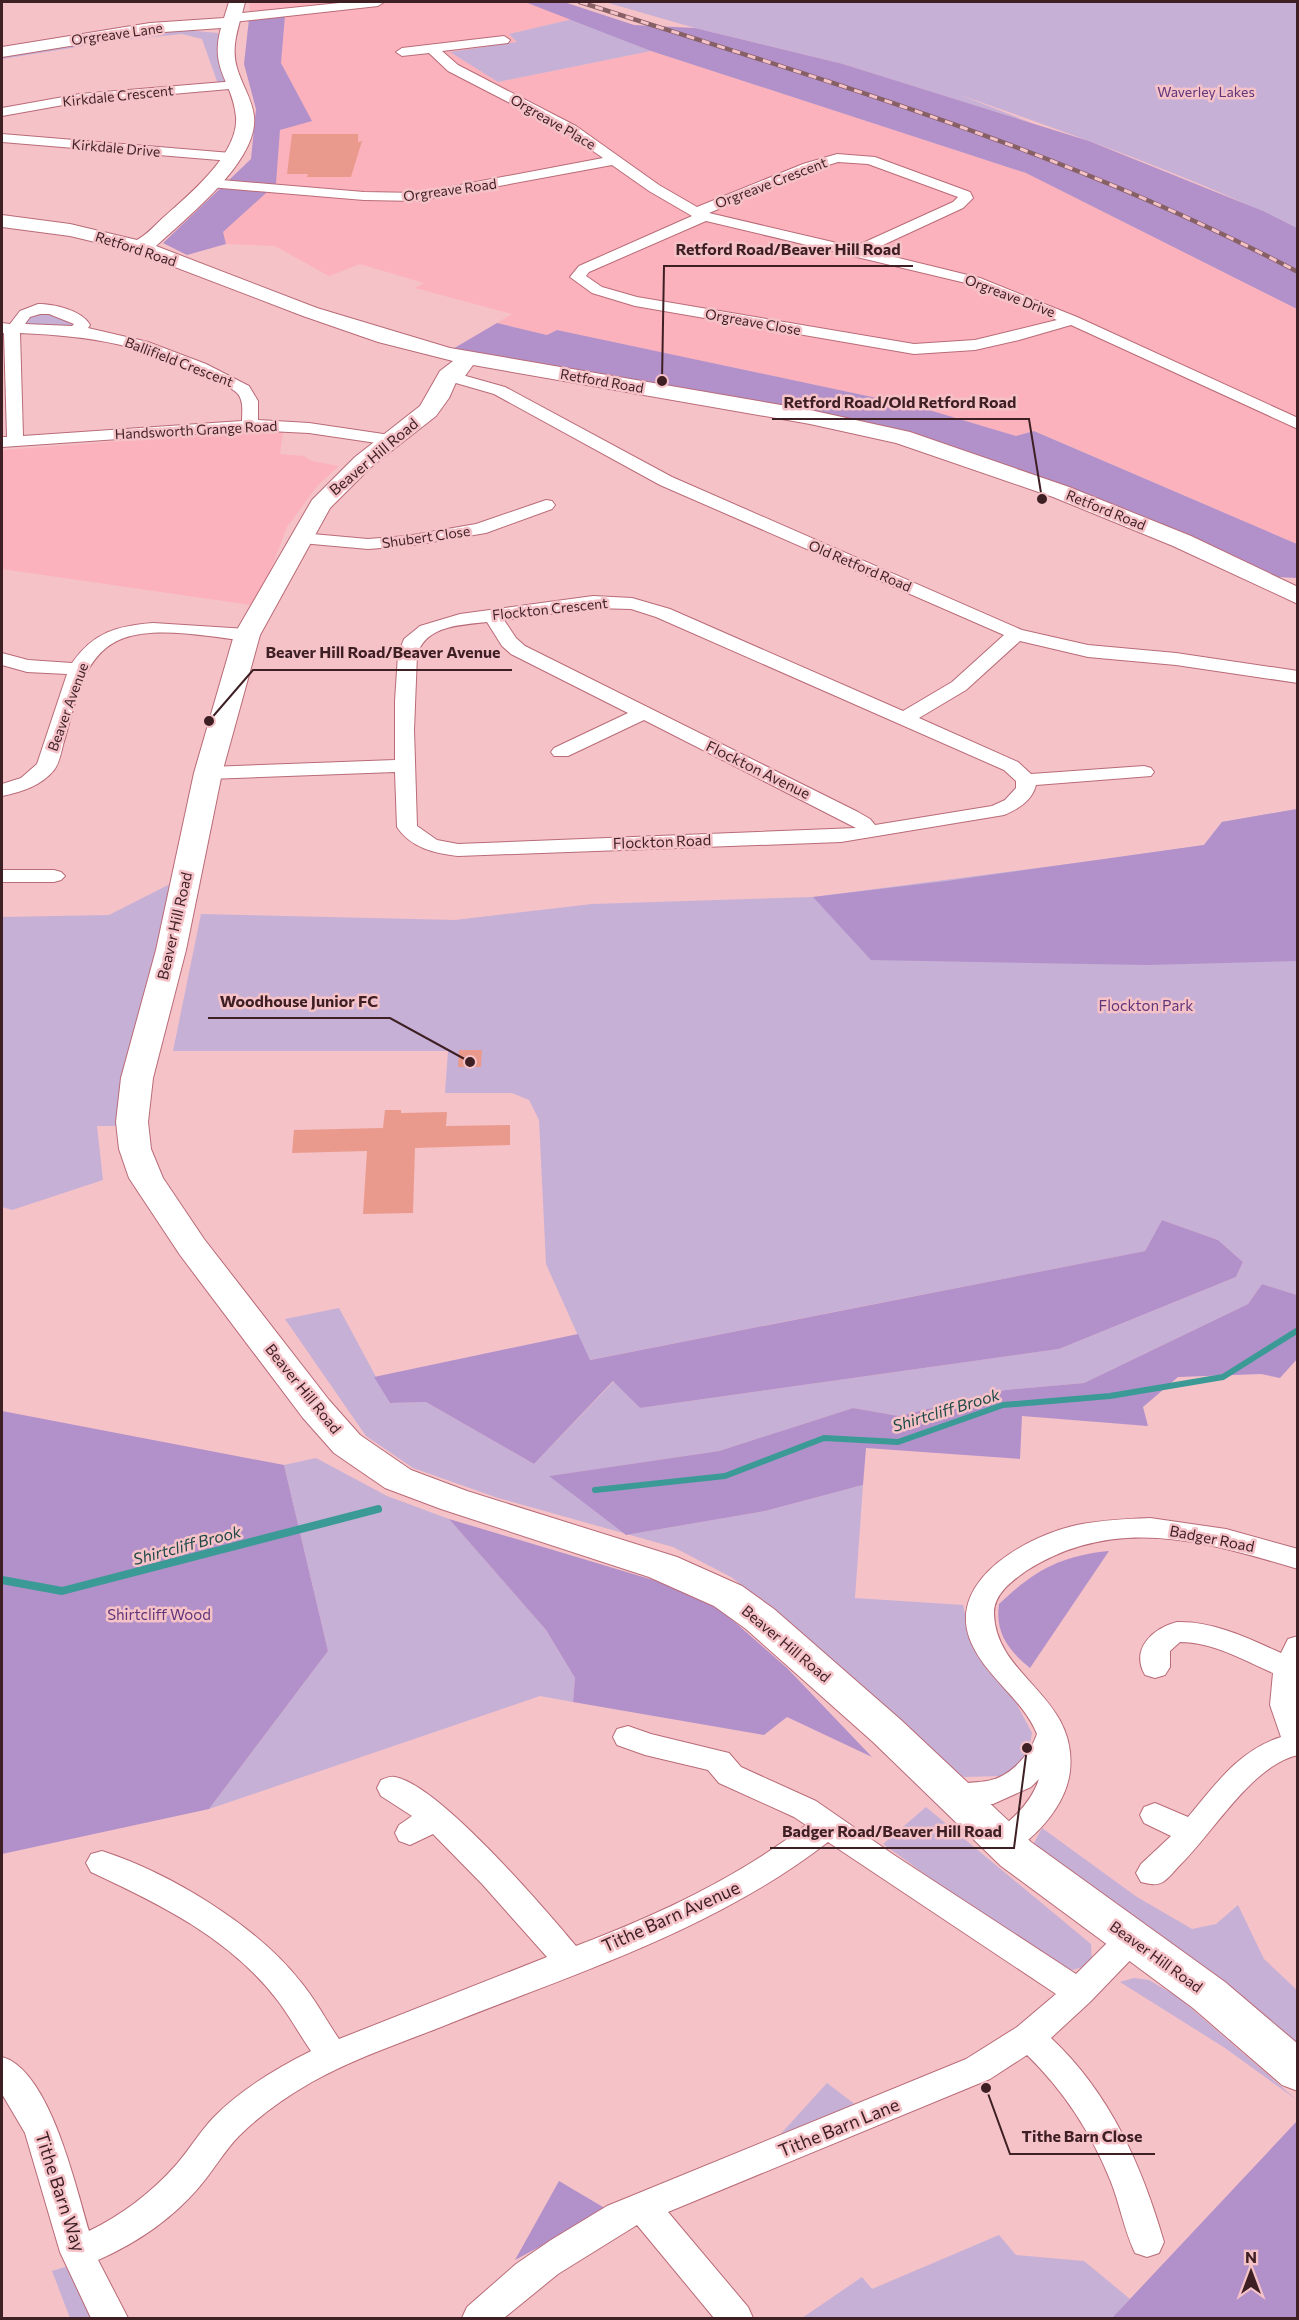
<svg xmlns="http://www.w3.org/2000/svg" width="1299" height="2320" viewBox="0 0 1299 2320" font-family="Commissioner,sans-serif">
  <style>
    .built { fill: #fcb2bc }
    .green { fill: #c6b0d6 }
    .forest { fill: #b291ca }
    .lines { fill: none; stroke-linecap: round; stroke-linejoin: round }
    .stream-far1 { stroke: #3b9a95; stroke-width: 6 }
    .stream { stroke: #3b9a95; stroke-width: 8 }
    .building { fill: #ea9a8c }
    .street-casing { stroke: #b96b77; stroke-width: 2 }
    .secondary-casing { stroke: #b96b77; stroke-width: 2 }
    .street { fill: #fff; fill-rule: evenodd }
    .secondary { fill: #fff; fill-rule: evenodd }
    .rail-casing { stroke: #876066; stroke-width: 4.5 }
    .rail { stroke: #f5c2c8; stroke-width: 3; stroke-dasharray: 8; stroke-linecap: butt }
    .labels { text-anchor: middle; stroke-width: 5; stroke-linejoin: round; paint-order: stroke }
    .far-street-label { font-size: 14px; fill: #3e1f24; stroke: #f5c2c8 }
    .far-park-label { font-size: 14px; fill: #60367b; stroke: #f5c2c8 }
    .street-label { font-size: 15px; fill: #3e1f24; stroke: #f5c2c8 }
    .park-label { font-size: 15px; fill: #60367b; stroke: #f5c2c8 }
    .water-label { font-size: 16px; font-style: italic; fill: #1e4947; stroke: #f5c2c8 }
    .near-street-label { font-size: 18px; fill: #3e1f24; stroke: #f5c2c8 }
    .leader { fill: none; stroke: #3e1f24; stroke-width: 2 }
    .callout-dot { fill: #3e1f24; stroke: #f5c2c8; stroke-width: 2 }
    .callout-label { font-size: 16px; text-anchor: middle; font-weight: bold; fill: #3e1f24; stroke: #f5c2c8; stroke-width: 5; stroke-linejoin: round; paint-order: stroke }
  </style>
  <rect width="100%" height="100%" fill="#f5c2c8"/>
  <g class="built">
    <path d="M250 2H525L573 19 509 34 517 42 451 52 498 82 651 51 1026 173 1297 309V544L1035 431 1016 436 919 407 557 330 547 335 497 323 512 314 415 288 424 283 360 264 329 276 275 246 226 244 222 232 276 184 280 130 311 120 281 63 285 16 249 19Z"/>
    <path d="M252 431 283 432 280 454 304 456 312 461 339 466 318 485 287 527 257 606 2 569V450Z"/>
  </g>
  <g class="green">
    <path d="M605 2H1297V228C1188 174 1070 134 955 93L1032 123 843 64 695 28Z"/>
    <path d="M573 19 651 51 498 82 450 52 517 42 509 34Z"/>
    <path d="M185 30 218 33 226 83 218 84 202 39 182 34 115 41 2 59V54L122 35Z"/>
    <path d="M40 310 76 323V326H30L24 322 28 314Z"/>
    <path d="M1297 809V1295L1262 1284 1248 1304 1084 1383 1005 1390 899 1416 853 1408 719 1451 550 1476 626 1535 765 1511 863 1485 855 1598 963 1605 971 1640 987 1670 1013 1697 1032 1733 1027 1761 1002 1776 964 1777 937 1763 802 1633 731 1577 673 1547 498 1498 413 1468 366 1436 285 1319 339 1308 390 1403 426 1402 534 1464 614 1381 640 1408 1059 1349 1236 1277 1243 1262 1218 1240 1162 1220 1145 1251 589 1360 546 1264 539 1120 529 1100 512 1093H445L448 1051H173L201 914 455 920 592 904 813 897 1100 860 1204 845 1222 822Z"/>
    <path d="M172 883 120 1126H97L103 1180 12 1210 2 1207V917L109 915Z"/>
    <path d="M316 1458 387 1496 449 1519 546 1630 575 1678 573 1702 540 1696 209 1809 328 1651 284 1465Z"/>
    <path d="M926 1807 1091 1944 1092 1964 1073 1970 1050 1964 883 1844Z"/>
    <path d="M1042 1828 1137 1897 1192 1929 1216 1924 1238 1905 1264 1959 1297 1990V2055L1033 1845Z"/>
    <path d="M1134 1978 1149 1980 1178 1997 1297 2100 1225 2048 1120 1982Z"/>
    <path d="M827 2083 861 2109 776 2139Z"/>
    <path d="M999 2235 1016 2255 1084 2261 1130 2299 1112 2318H802L862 2277 872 2289Z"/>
    <path d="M68 2266 93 2318H70L52 2271Z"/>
  </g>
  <g class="forest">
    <path d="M525 2H564L634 25 695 28 843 64 1089 141 1263 211 1297 228V309L1026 173 651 51Z"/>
    <path d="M285 16 281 63 312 121 280 130 276 184 223 232 226 244 187 255 163 243 251 159 256 109 244 64 249 19Z"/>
    <path d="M497 323 547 335 557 330 919 407 1016 436 1034 431 1297 544V578L1277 577 1093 496 913 433 451 350Z"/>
    <path d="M1297 809V961L1147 965 871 960 813 897 947 881 1204 845 1222 822Z"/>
    <path d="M1162 1220 1218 1240 1243 1262 1236 1277 1059 1349 640 1408 613 1381 534 1464 426 1402 390 1403 374 1377 578 1334 590 1360 1145 1251Z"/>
    <path d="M1262 1284 1297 1295V1359L1280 1378 1261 1374 1178 1377 1143 1407 1148 1426 1022 1416 1020 1459 866 1448 863 1485 765 1511 626 1535 549 1476 719 1451 853 1408 899 1416 1005 1390 1084 1383 1248 1304Z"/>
    <path d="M2 1411 284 1465 328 1651 209 1809 2 1854Z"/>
    <path d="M449 1519 670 1585 712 1602 787 1668 872 1757 787 1717 764 1735 573 1702 575 1678 546 1630Z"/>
    <path d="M1109 1551 1030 1668C1008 1650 995 1633 999 1604 1035 1570 1060 1556 1109 1551Z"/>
    <path d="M1297 2121V2318H1112L1130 2299Z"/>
    <path d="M559 2181 608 2210 515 2260Z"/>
  </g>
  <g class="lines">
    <path class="stream-far1" d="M595 1490 725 1476 824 1438 898 1442 1003 1405 1110 1396 1223 1377 1298 1330"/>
    <path class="stream" d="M2 1580 62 1591 378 1509"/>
  </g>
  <g class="building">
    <path d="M292 134H358V142L362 141 351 177H307L308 174H287Z"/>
    <path d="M459 1050H482L481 1067H458Z"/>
    <path d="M385 1110H401V1113L447 1112 446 1126 510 1125V1145L415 1148 413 1213 363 1214 367 1151 292 1153 294 1130 383 1128Z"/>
  </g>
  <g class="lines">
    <g class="street-casing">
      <g id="street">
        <path d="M349 2H384L378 6 233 22 227 18 233 14Z"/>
        <path d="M504 36 510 40 508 43 442 51 458 65 576 126 659 185 697 207 803 164 837 154 875 157 970 192 973 198 963 208 870 251 980 278 1077 317 1298 418V429L1071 325 1019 340 975 350 914 354 635 306 592 293 570 277 579 266 692 216 649 191 612 165 418 201 364 200 210 187 203 183 210 179 364 192 418 193 603 158 566 132 448 71 429 53 402 56 396 52 402 48ZM838 162 868 164 958 197 953 202 854 247 709 213 813 170ZM706 221 970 284 1057 320 975 340 914 344 637 297 602 287 586 276 589 272Z"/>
        <path d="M236 81 243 85 241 88 80 102 2 116V108L80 94Z"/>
        <path d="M2 134 231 153 238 157 231 161 2 142Z"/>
        <path d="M38 304C54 304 82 310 90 325L88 328 148 342 206 364 249 386 258 401V420L309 423 390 435 398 440 390 445 309 433 250 430 2 447V437H7L4 333H2V323L10 324 20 311ZM40 314H49L74 324 72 326 25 324 30 317ZM20 333C92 336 145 345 210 378 218 383 232 387 238 394 244 402 242 412 242 421L23 436Z"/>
        <path d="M448 371 505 387 672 477 1022 630 1088 645 1176 653 1298 671V683L1176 665 1088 657 1020 641 966 690 919 718 1018 762 1031 774 1144 766 1151 768 1154 772 1151 776 1036 785C1032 801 1018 809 1004 815L841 842 458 856C434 853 411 848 397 827L395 772 208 779 201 777 198 773 201 769 208 767 395 760V701L398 655 404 639 420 626 460 614 593 596 632 598 670 609 903 711 952 682 1004 635 660 485 494 394 442 379 440 376ZM593 608 631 609 656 617 1004 770 1016 781V788L1005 800 992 806 875 825 870 819 858 812 525 646 516 638 504 620ZM487 622 502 646 511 654 628 713 554 748 551 752 554 756H568L644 720 856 828 458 844 437 840 417 826 414 730 417 655C426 625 461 625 487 622Z"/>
        <path d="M546 500 552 501 555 505 552 509 486 533 407 546 368 549 301 543 295 542 292 538 295 534 301 533 368 539 407 536 476 524Z"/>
        <path d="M153 623 247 629 254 631 256 635 254 639 247 641C211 637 159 626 124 638 81 653 75 707 63 745 61 753 59 764 54 770 41 786 21 792 2 796V784L21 778 37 764 67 674 27 672 2 665V653L28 660 72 663C94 632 117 626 153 623Z"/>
        <path d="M2 870H54L61 872 65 876 61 880 54 882H2Z"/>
        <path d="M1150 1518 1226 1529 1298 1549V1569C1204 1541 1115 1514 1026 1571 1012 1581 994 1594 994 1613 995 1677 1078 1696 1070 1771 1067 1798 1048 1823 1028 1840 1016 1850 1007 1855 992 1850L988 1842C993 1832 1000 1829 1008 1822 1022 1810 1033 1797 1039 1779L1031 1787 993 1804H972L957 1811 946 1807 942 1799C952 1780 969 1784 987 1781 1011 1777 1030 1754 1037 1734 1022 1697 983 1676 969 1637 949 1578 1030 1535 1077 1525 1102 1520 1125 1519 1150 1518Z"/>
        <path d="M1177 1622C1213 1621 1248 1638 1281 1653L1288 1639 1298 1636V1755C1252 1765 1213 1833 1180 1865 1175 1870 1169 1878 1163 1882 1156 1886 1149 1884 1141 1882L1136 1873 1141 1864 1171 1836 1144 1823 1140 1815 1144 1807 1155 1803 1188 1817C1215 1785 1239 1750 1281 1737L1270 1705 1273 1673C1243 1660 1213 1642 1180 1642L1170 1651V1667L1165 1675 1155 1678 1145 1675C1130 1649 1153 1628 1177 1622Z"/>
        <path d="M628 1726 651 1734 729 1753 741 1767 816 1801 894 1855 1076 1974 1120 1930 1131 1926 1142 1930 1147 1939 1142 1948 1090 2002 1051 2038C1110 2093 1142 2166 1164 2242L1159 2253 1147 2257 1135 2253C1124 2230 1120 2205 1111 2182 1092 2134 1064 2091 1027 2055L990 2079 668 2212 748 2307 753 2318H714L637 2225 558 2274 504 2318H462L467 2307 516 2264 551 2240 607 2206 966 2059 1017 2027 1056 1994 828 1842C715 1930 573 1974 441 2027 398 2044 353 2059 312 2082 286 2097 261 2114 239 2136 224 2151 214 2170 200 2186 173 2218 137 2243 98 2260L128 2318H91L60 2252 25 2133 2 2094V2057C50 2070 76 2188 89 2231 122 2215 152 2192 176 2165 189 2150 199 2133 213 2118 240 2090 275 2069 311 2051 300 2035 290 2017 278 2001 231 1939 160 1904 91 1872L86 1863 91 1854 102 1851C170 1873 256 1925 300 1981 315 1999 326 2020 339 2039L547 1957 483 1885 433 1834 410 1845 399 1841 395 1833 399 1825 412 1816 381 1796 377 1788 381 1780C386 1778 390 1776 395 1777 439 1785 544 1908 576 1946 657 1915 736 1879 806 1825L794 1817 719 1783 708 1770 645 1755 617 1745 613 1737 617 1729Z"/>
      </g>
    </g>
    <g class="secondary-casing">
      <path id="secondary" d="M229 2H245C240 24 230 45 237 68 242 85 252 99 254 116 259 161 186 218 156 246L317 308 450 348 810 410 910 432 1069 487 1191 536 1298 587V604L1173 546 1053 497 896 443 810 424 473 365 465 376 457 380 449 398 436 416 371 467 330 508 260 635 222 773 186 950 153 1078 148 1122 151 1149 163 1178 204 1239 329 1400 360 1435 411 1470 467 1491 677 1557 742 1586 774 1609 901 1720 1031 1842 1225 1982 1298 2044V2091L1282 2085 1193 2008 1001 1866 873 1742 746 1629 714 1606 649 1577 441 1509 385 1488 334 1453 303 1418 180 1255 129 1178 119 1149 116 1122 121 1078 156 950 194 773 234 635 312 500 355 457 420 406 440 371 453 361 378 342 303 316 133 251 70 236 2 227V215L70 224 137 240C148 234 156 224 165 216 190 194 239 153 236 117 233 81 209 70 221 28L150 33 2 57V47L150 23 224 18Z"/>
    </g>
    <use href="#street" class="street"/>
    <use href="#secondary" class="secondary"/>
    <g class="rail-casing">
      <path id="rail" d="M580 2C823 80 1071 152 1298 272"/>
    </g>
    <use href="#rail" class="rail"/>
  </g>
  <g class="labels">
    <g class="far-street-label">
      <text transform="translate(117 34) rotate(-8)" y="5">Orgreave Lane</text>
      <text transform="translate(118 96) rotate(-6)" y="5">Kirkdale Crescent</text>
      <text transform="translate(553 122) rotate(30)" y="5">Orgreave Place</text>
      <text transform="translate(116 148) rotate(5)" y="5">Kirkdale Drive</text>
      <text transform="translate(771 183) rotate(-21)" y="5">Orgreave Crescent</text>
      <text transform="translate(450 190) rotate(-8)" y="5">Orgreave Road</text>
      <text transform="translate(136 249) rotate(18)" y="5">Retford Road</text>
      <text transform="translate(1010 296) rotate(21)" y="5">Orgreave Drive</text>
      <text transform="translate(753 322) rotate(10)" y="5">Orgreave Close</text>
      <text transform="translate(179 362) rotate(21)" y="5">Ballifield Crescent</text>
      <text transform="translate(602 381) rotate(10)" y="5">Retford Road</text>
      <text transform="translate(196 430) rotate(-3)" y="5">Handsworth Grange Road</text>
      <text transform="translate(1106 510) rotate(22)" y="5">Retford Road</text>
      <text transform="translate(426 537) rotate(-8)" y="5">Shubert Close</text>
      <text transform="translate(860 566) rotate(23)" y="5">Old Retford Road</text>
      <text transform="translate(550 609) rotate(-6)" y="5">Flockton Crescent</text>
      <text transform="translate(68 707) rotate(-70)" y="5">Beaver Avenue</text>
    </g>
    <g class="far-park-label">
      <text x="1206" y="97">Waverley Lakes</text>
    </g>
    <g class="street-label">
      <text transform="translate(374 457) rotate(-40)" y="5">Beaver Hill Road</text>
      <text transform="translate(758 770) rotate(26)" y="5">Flockton Avenue</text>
      <text transform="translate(662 842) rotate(-2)" y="5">Flockton Road</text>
      <text transform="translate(175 926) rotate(-77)" y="5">Beaver Hill Road</text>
      <text transform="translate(303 1389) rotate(51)" y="5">Beaver Hill Road</text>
      <text transform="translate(1212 1539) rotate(11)" y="5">Badger Road</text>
      <text transform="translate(786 1644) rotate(40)" y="5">Beaver Hill Road</text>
      <text transform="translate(1156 1957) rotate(36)" y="5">Beaver Hill Road</text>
    </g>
    <g class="park-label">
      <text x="1146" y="1011">Flockton Park</text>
      <text x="159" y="1620">Shirtcliff Wood</text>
    </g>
    <g class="water-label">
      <text transform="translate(946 1410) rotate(-17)" y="6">Shirtcliff Brook</text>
      <text transform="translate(187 1545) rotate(-15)" y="6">Shirtcliff Brook</text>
    </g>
    <g class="near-street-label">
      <text transform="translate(671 1917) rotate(-24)" y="6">Tithe Barn Avenue</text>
      <text transform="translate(839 2128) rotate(-22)" y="6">Tithe Barn Lane</text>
      <text transform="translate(60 2192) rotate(72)" y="6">Tithe Barn Way</text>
    </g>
  </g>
  <path class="leader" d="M662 381L664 266H913M1042 499L1029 419H772M209 721L253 670H512M470 1062L390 1018H208M1027 1748L1014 1848H770M986 2088L1010 2154H1155"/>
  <g class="callout-dot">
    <circle cx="662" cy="381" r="6"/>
    <circle cx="1042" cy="499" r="6"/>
    <circle cx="209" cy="721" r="6"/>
    <circle cx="470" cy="1062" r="6"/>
    <circle cx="1027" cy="1748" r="6"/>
    <circle cx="986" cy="2088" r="6"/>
  </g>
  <g class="callout-label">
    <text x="788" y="255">Retford Road/Beaver Hill Road</text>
    <text x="900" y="408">Retford Road/Old Retford Road</text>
    <text x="383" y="658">Beaver Hill Road/Beaver Avenue</text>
    <text x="299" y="1007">Woodhouse Junior FC</text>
    <text x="892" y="1837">Badger Road/Beaver Hill Road</text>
    <text x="1082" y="2142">Tithe Barn Close</text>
  </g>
  <rect width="1299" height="2320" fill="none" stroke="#3e1f24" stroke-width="6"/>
  <g transform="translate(1251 2272)" stroke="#f5c2c8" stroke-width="4.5" paint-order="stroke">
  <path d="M0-4.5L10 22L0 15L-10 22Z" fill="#3e1f24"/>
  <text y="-9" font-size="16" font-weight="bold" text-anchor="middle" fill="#3e1f24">N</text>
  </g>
</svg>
